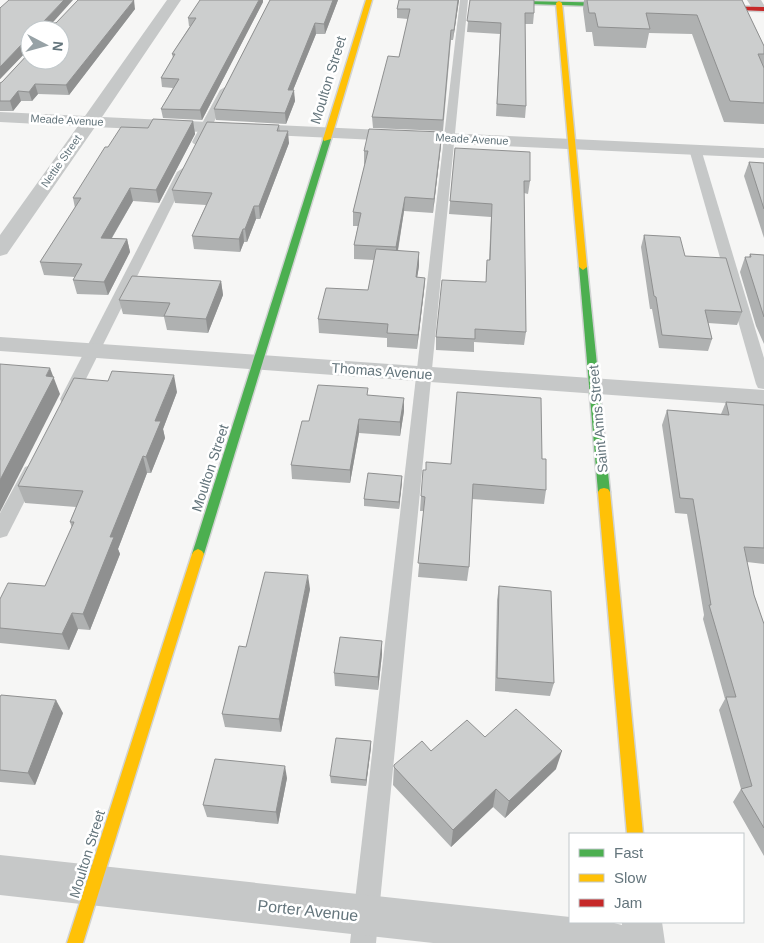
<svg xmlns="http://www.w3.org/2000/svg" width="764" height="943" viewBox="0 0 764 943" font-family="Arial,sans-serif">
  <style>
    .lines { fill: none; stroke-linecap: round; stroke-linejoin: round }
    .fast-casing { stroke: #d1d3d3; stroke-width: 3 }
    .slow-casing { stroke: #d1d3d3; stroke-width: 3 }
    .jam-casing { stroke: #d1d3d3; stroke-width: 3 }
    .lane { fill: #c6c8c8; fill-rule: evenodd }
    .street { fill: #c6c8c8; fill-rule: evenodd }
    .fast { fill: #4caf50; fill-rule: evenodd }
    .slow { fill: #ffc107; fill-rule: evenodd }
    .jam { fill: #c62828; fill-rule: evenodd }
    .wall { fill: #afb1b1 }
    .shaded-wall { fill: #8f9090 }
    .building { fill: #cccece; stroke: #8f9090; fill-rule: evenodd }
    .labels { text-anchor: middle; stroke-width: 5; stroke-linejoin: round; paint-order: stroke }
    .far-street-label { font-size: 11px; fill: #64757c; stroke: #fff }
    .street-label { font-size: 14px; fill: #64757c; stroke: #fff }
    .near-street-label { font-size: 16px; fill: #64757c; stroke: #fff }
  </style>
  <rect width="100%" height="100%" fill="#f6f6f5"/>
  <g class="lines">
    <g class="fast-casing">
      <g id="fast">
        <path d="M471 0 622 3 625 5 622 7 474 2Z"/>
        <path d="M324 137 331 139 204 554 202 557H194L192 554Z"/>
        <path d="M583 264 587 267 610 492 608 495H600L598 492 579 267Z"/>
      </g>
    </g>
    <g class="slow-casing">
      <g id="slow">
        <path d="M366 0H372L331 139 324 141 323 139Z"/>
        <path d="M559 1 562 3 587 267 583 270 579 267 556 3Z"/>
        <path d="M604 488 608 489 610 492 643 834H627L598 492 600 489Z"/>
        <path d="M198 549 202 551 204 554 83 943H67L192 554 194 551Z"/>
      </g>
    </g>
    <g class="jam-casing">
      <path id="jam" d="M708 6 764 7V11L710 9Z"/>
    </g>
    <g class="lane">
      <path d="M460 0H468L376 943H350Z"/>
      <path d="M225 87 230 90 204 142 198 145 194 144 192 142 220 90Z"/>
      <path d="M695 146 701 149 764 358V389L758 388 756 384 689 149Z"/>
      <path d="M183 168 189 172 76 399 74 403 68 404 62 403 60 399 177 172Z"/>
      <path d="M31 465 37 467 40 471 7 536 0 538V513L25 467Z"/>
    </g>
    <g class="street">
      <path d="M167 0H181L102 117 764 148V158L95 127 7 254 0 256V235L78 126 0 122V112L85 116Z"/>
      <path d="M747 0H761L764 5V11H754Z"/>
      <path d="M0 337 764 390V406L0 351Z"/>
      <path d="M0 855 570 917V922H610L622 925V922H662L665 943H433L0 895Z"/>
    </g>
    <use href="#fast" class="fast"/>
    <use href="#slow" class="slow"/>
    <use href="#jam" class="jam"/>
  </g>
  <g class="wall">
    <path d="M259 0H263V2L202 120 163 118 161 109 173 88 162 87 161 78 173 58 172 54 190 26H189L188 18Z"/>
    <path d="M270 0H338L325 34H316L293 90 295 101 286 124 216 120 214 109Z"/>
    <path d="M399 0H459L453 40H451L443 131 373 128 372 117 399 57 408 19 397 18V9Z"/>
    <path d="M470 0 534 13 533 24H525L526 106 525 118 496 116 500 34 467 32Z"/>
    <path d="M584 0H742L764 46V124L724 122 692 34 649 33 646 48 594 46 592 32H586L583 9Z"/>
    <path d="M0 8 53 23 135 9 69 95 38 94 32 101H21L13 111H0V83L2 82 30 52V51L26 52 0 79Z"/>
    <path d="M193 121 195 134 159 203 133 201 112 238 127 239 130 252 108 295 77 294 73 280 75 277 44 275 40 262 75 208 73 198 108 147 148 128Z"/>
    <path d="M279 125 280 131 289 143 260 219H256L247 242H244L240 252 194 249 192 236 206 205 175 203 172 190Z"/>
    <path d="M442 132 441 145 433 213 404 211 398 251 419 252V266L417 277 425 278 424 291 417 349 387 347V338L319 333 318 319 368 290 374 260 354 259V245L358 226H353V212L365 164H364V151Z"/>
    <path d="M455 148 530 181 528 194 524 193 526 332 524 345 474 342V352L436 350V337L486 282 487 260H489L491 217 449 214Z"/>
    <path d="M749 162 764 163V238L744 176Z"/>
    <path d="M644 235 685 256 742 312 737 325 708 323 712 339 708 351 659 348 652 309H650L641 247Z"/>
    <path d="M750 254 764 255V344L756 326 740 272 745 257H749Z"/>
    <path d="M221 281 223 295 208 333 167 330 164 317 123 314 119 300Z"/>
    <path d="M177 392 163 429 165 438 151 473H147L118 549 120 554 90 630 78 629 69 650 0 643V599L45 586 72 528 70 522 76 507 25 503 18 486Z"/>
    <path d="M368 395 404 411 400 436 359 433 350 483 292 479 291 465 309 421Z"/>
    <path d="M726 402 764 405V564L747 562 754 595 764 624V856L733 802 741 789 719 710 725 699 703 619 704 615 687 514 675 513 662 425 667 410 721 414Z"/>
    <path d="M542 459 546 490 544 504 472 499 469 567 467 581 418 577 424 511H420L421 496 426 470 451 464Z"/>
    <path d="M402 476 399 509 364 506V499Z"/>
    <path d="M499 586 554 683 550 696 495 691 497 600Z"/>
    <path d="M310 589 281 732 225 727 222 714 246 647Z"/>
    <path d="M382 654 378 690 335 686 334 673Z"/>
    <path d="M0 697 63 713 35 785 0 782Z"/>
    <path d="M485 737 556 769 505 818 493 807 451 847 393 785 394 765 431 751Z"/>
    <path d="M371 741V747L366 786 331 783 330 776Z"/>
    <path d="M287 778 278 824 207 817 203 805Z"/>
  </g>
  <g class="shaded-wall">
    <path d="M64 0H73L46 30 44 21Z"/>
    <path d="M134 0 135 9 69 95 66 85Z"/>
    <path d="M259 0H263V2L202 120 200 110Z"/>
    <path d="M333 0H338L325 34 324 24Z"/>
    <path d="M458 0H459L453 40 454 30Z"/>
    <path d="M315 23 316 34 289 100 288 90Z"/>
    <path d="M29 41 30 51 26 52 0 79V67L23 43Z"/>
    <path d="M35 84 38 94 32 101 29 92Z"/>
    <path d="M294 90 295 101 286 124 285 113Z"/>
    <path d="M18 91 21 101 13 111 10 101Z"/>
    <path d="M193 121 195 134 159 203 156 190Z"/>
    <path d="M288 131 289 143 260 219 259 206Z"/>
    <path d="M442 132 441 145 433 213 434 199Z"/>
    <path d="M130 188 133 201 104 251 101 238Z"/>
    <path d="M405 197 404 211 396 261V247Z"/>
    <path d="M254 206 256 219 247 242 245 229Z"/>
    <path d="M243 229 244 242 240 252 239 239Z"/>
    <path d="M127 239 130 252 108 295 104 282Z"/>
    <path d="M419 252V266L415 291 416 277Z"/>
    <path d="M425 278 424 291 417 349 418 335Z"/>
    <path d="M221 281 223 295 208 333 206 319Z"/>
    <path d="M50 368 60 394 0 512V480L46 376Z"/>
    <path d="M174 375 177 392 163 429 165 438 151 473 146 457 155 421Z"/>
    <path d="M404 398V411L400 436V422Z"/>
    <path d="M359 419V433L350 483V470Z"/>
    <path d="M143 456 147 473 118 549 120 554 90 630 83 614 110 537Z"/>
    <path d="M402 476V483L399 509V502Z"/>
    <path d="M308 575 310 589 281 732 279 719Z"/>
    <path d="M72 613 78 629 69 650 62 634Z"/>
    <path d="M382 641V654L378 690V677Z"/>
    <path d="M56 700 63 713 35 785 28 773Z"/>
    <path d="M371 741V747L366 786V780Z"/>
    <path d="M562 751 556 769 505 818 509 801Z"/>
    <path d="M285 766 287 778 278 824 276 812Z"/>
    <path d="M496 789 493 807 451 847 453 830Z"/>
  </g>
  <g class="building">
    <path d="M9 0H64L44 21 46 23H56L78 0H134L66 85 35 84 29 92 18 91 10 101H0V83L2 82 30 52 29 41 23 43 0 67V8ZM30 30H60V60H30Z"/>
    <path d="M200 0H259L200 110 161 109 179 79 161 78 175 54H172L196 18H188Z"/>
    <path d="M270 0H333L324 24 315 23 288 90H294L285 113 214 109Z"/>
    <path d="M399 0H458L454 30H451L443 120 372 117 388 56 399 57 410 9H397Z"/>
    <path d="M470 0H534V13H525L526 106 497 104 501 23 467 21Z"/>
    <path d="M587 0H742L764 46V54H758L764 68V103L730 101 697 15 646 13 650 29 598 27 595 13H589Z"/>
    <path d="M153 119 193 121 156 190 130 188 101 238 127 239 104 282 73 280 82 264 40 262 81 198H73L105 147H108L121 127 148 128Z"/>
    <path d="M207 122 279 125 277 131H288L259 206H254L245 229H243L239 239 192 236 212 193 172 190Z"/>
    <path d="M369 129 442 132 434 199 405 197 396 247 354 245 361 213 353 212 368 151H364Z"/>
    <path d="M455 148 530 152V181H524L526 332 475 329V339L436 337 442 280 486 282 487 260H490L492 204 450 201Z"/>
    <path d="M749 162 764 163V209Z"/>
    <path d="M644 235 680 237 685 256 726 258 742 312 705 310 712 339 662 335 656 297 654 296Z"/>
    <path d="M376 249 419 252 416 277 425 278 418 335 387 333 388 324 318 319 326 288 368 290Z"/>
    <path d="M750 254 764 255V317L745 257H751Z"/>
    <path d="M132 276 221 281 206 319 164 316 170 303 119 300Z"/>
    <path d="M0 364 50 368 46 376 54 377 0 480Z"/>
    <path d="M112 371 174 375 155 421H161L146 457 143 456 110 537H114L83 614 72 613 62 634 0 628V599L8 583 45 586 74 522H70L83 491 18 486 74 378 108 381Z"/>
    <path d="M318 385 368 388 367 395 404 398 400 422 359 419 350 470 291 465 302 421H309Z"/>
    <path d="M457 392 541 398 542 459H546V490L473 484 469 567 418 563 425 497 421 496 423 470H426V462L451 464Z"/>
    <path d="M726 402 764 405V548L744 547 754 595 764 624V828L741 789 752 786 726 697H736L709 605H711L693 499 680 498 667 410 729 415Z"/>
    <path d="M368 473 402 476 399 502 364 499Z"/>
    <path d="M265 572 308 575 279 719 222 714 239 646 246 647Z"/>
    <path d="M499 586 551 591 554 683 497 678Z"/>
    <path d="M340 637 382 641 378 677 334 673Z"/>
    <path d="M1 695 56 700 28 773 0 770V697Z"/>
    <path d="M516 709 562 751 509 801 496 789 453 830 394 767V765L422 741 431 751 467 720 485 737Z"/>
    <path d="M336 738 371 741 366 780 330 776Z"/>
    <path d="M215 759 285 766 276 812 203 805Z"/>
  </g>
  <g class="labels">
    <g class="far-street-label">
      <text transform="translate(67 120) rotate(3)" y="4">Meade Avenue</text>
      <text transform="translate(472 139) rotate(3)" y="4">Meade Avenue</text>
      <text transform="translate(61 161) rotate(-55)" y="4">Nettie Street</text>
    </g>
    <g class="street-label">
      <text transform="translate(328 80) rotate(-73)" y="5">Moulton Street</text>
      <text transform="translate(382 371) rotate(4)" y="5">Thomas Avenue</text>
      <text transform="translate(598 419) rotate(-95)" y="5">Saint Anns Street</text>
      <text transform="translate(210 468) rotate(-72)" y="5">Moulton Street</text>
      <text transform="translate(87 854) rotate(-73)" y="5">Moulton Street</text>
    </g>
    <g class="near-street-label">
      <text transform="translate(308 910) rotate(6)" y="6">Porter Avenue</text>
    </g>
  </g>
  <rect x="569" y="833" width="175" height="90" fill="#ffffff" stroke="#c1c8cb"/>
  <rect x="579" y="849" width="25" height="8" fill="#4caf50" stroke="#c1c8cb"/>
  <text x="614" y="858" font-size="15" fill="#64757c">Fast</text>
  <rect x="579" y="874" width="25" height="8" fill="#ffc107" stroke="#c1c8cb"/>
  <text x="614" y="883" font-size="15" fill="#64757c">Slow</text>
  <rect x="579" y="899" width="25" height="8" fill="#c62828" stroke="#c1c8cb"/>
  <text x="614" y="908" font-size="15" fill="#64757c">Jam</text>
  <g transform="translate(45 45) rotate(96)"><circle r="24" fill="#ffffff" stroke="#c1c8cb"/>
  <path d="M0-4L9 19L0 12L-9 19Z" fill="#97a2a6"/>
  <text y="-8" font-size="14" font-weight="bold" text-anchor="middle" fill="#64757c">N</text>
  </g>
</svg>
